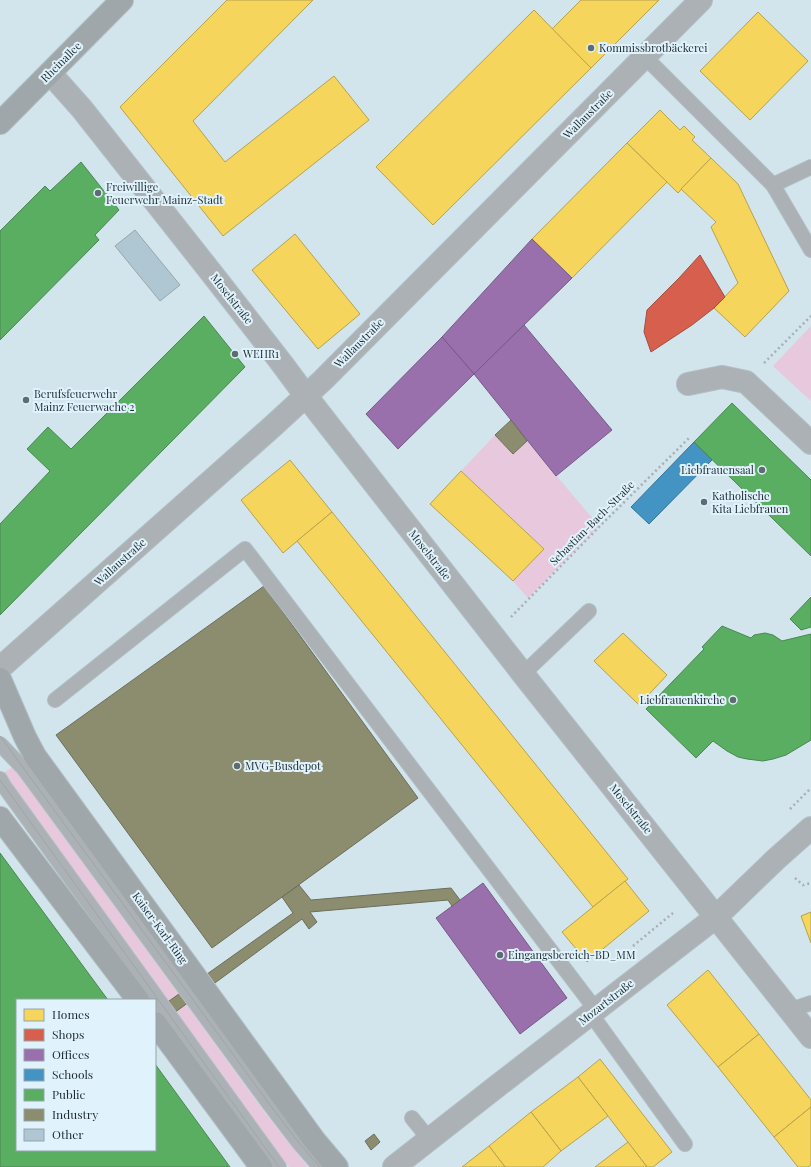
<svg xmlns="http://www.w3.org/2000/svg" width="811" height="1167" viewBox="0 0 811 1167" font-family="'Playfair Display',serif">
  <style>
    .green { fill: #e7c8dd }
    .homes { fill: #f6d55c; stroke: #b6a24f }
    .shops { fill: #d6604d; stroke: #9f5044 }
    .offices { fill: #9970ab; stroke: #745b86 }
    .schools { fill: #4393c3; stroke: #387497 }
    .public { fill: #5aae61; stroke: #488752 }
    .industry { fill: #8c8c6e; stroke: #6b6f5b }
    .building { fill: #aec7d2; stroke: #98a6ac }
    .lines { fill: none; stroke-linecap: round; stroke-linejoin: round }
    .lane-casing { stroke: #b1bec5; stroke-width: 16 }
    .street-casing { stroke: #b1bec5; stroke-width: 24 }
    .secondary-casing { stroke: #b1bec5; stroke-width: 24 }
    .path { stroke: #a8afb3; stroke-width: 2.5; stroke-dasharray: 2 3; stroke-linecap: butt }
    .lane { stroke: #abb1b4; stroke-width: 14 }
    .street { stroke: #abb1b4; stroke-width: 22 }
    .secondary { stroke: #a0a7ab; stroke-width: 22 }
    .tram { stroke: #9ea6aa; stroke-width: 1 }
    .poi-dot { fill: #5e6c72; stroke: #e0f3fc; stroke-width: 1.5 }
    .labels { text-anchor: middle; stroke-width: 4; stroke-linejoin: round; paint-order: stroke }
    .poi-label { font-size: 11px; fill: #1f2b30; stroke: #e0f3fc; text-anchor: start }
    .street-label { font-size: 11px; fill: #1f2b30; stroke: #e0f3fc }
  </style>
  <rect width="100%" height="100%" fill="#d2e4ec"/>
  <g class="green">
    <path d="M811 326V401L773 366Z"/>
    <path d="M495 435 513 454 527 441 599 526 528 598 513 581 543 548 461 471Z"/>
    <path d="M13 767 266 1114 308 1167H289L272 1147 3 773Z"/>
  </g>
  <g class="homes">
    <path d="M227 0H313L193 121 225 162 334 76 369 120 223 236 120 107Z"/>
    <path d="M581 0H659L591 68 552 29Z"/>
    <path d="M534 10 591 68 433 225 376 167Z"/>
    <path d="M758 12 808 61 750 120 700 71Z"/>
    <path d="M660 110 680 130 684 126 695 137 692 140 711 158 678 193 627 143Z"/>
    <path d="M627 143 667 182 572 278 532 239Z"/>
    <path d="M711 158 738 184 789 291 745 337 714 308 738 283 711 227 716 222 681 189Z"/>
    <path d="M295 234 360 314 318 349 252 270Z"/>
    <path d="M290 460 332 512 283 553 241 500Z"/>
    <path d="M461 471 544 549 513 581 430 504Z"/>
    <path d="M332 512 628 879 593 907 297 541Z"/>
    <path d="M623 633 667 675 639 705 594 661Z"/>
    <path d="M625 881 649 911 587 962 562 932Z"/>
    <path d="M811 912V943L801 916Z"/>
    <path d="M708 970 759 1034 718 1067 667 1005Z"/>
    <path d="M759 1034 811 1100V1107L774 1137 718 1067Z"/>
    <path d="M600 1059 672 1152 653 1167H647L578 1077Z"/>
    <path d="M578 1077 608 1116 561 1151 531 1112Z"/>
    <path d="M811 1107V1165L808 1167H798L774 1137Z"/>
    <path d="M531 1112 561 1151 543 1167H505L489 1146Z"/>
    <path d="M628 1142 647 1167H595Z"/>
    <path d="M489 1146 505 1167H462Z"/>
  </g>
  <path class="shops" d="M700 255 725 297 714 308 692 325 651 352 644 332 647 310 679 278Z"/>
  <g class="offices">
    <path d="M532 239 572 278 474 374 442 337Z"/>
    <path d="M524 325 612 430 556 476 474 374Z"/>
    <path d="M442 337 474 374 398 449 366 414Z"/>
    <path d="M483 883 567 998 520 1034 436 918Z"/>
  </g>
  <path class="schools" d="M694 442 712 460 649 524 631 507Z"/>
  <g class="public">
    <path d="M81 162 119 210 95 235 99 240 0 340V231L45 186 50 191Z"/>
    <path d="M204 316 245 367 0 615V524L50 471 27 449 48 427 71 449Z"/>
    <path d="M732 403 811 480V556L694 442Z"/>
    <path d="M811 597V627L801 630 790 619Z"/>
    <path d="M722 626 751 638 754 635 765 633 773 635 782 641 811 634V740L786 755 773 759 763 761 747 759 738 757 727 751 713 741 696 758 646 709 704 649 702 647Z"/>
    <path d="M0 853 108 1000H17V1150H155V1064L230 1167H0Z"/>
  </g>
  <g class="industry">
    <path d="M511 420 527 441 513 454 495 435Z"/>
    <path d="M264 586 418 798 212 948 56 735Z"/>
    <path d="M299 885 311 900 451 888 460 900 452 906 448 900 310 912 317 922 309 929 302 919 155 1027V1011L293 913 282 897Z"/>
    <path d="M374 1134 380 1142 371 1150 365 1141Z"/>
  </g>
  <path class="building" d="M135 230 180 285 160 301 115 246Z"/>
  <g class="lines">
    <g class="lane-casing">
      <g id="lane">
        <path d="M645 57 773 185 811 250"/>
        <path d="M773 185 811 167"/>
        <path d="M523 674 589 611"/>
        <path d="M55 700 245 549 596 1010"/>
        <path d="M0 744 24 769 270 1105 299 1143 320 1167"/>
        <path d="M0 779 4 786 279 1167"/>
        <path d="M790 1010 811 1003"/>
        <path d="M591 1014 685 1144"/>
        <path d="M412 1118 429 1139"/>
      </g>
    </g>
    <g class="street-casing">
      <g id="street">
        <path d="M50 73 82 109 217 280 280 361 306 396 523 674 811 1037"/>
        <path d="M688 384 722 377 746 382 811 443"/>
        <path d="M0 668 273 426 323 380 701 0"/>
        <path d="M394 1167 496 1087 716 917 775 860 811 828"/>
      </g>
    </g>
    <g class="secondary-casing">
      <g id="secondary">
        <path d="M0 123 122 0"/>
        <path d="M0 679 25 737 35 756 315 1141 337 1167"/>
        <path d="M0 818 138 1000"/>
        <path d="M155 1023 261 1167"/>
      </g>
    </g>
    <g class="path">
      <path d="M764 363 811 316"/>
      <path d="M511 617 603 523 689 438"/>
      <path d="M790 809 811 788"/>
      <path d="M795 878 803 885 811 883"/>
      <path d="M633 946 673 913"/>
    </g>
    <use href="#lane" class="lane"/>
    <use href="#street" class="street"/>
    <use href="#secondary" class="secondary"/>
    <g class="tram">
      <path d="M0 736 270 1105 299 1143 320 1167"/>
      <path d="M0 780 279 1167"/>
    </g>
  </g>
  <g class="poi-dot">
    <circle cx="591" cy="48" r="4"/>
    <circle cx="98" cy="193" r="4"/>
    <circle cx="235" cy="354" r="4"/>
    <circle cx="26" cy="400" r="4"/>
    <circle cx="762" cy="470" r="4"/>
    <circle cx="704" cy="502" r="4"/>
    <circle cx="733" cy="700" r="4"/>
    <circle cx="237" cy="766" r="4"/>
    <circle cx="500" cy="955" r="4"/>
  </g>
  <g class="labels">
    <g class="poi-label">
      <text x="599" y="52">Kommissbrotbäckerei</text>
      <text x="106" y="191">Freiwillige<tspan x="106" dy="13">Feuerwehr Mainz-Stadt</tspan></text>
      <text x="243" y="358">WEHR1</text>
      <text x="34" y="398">Berufsfeuerwehr<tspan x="34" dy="13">Mainz Feuerwache 2</tspan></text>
      <text x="754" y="474" text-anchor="end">Liebfrauensaal</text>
      <text x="712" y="500">Katholische<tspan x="712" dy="13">Kita Liebfrauen</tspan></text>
      <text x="725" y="704" text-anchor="end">Liebfrauenkirche</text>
      <text x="245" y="770">MVG-Busdepot</text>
      <text x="508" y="959">Eingangsbereich-BD_MM</text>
    </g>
    <g class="street-label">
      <text transform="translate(61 62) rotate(-45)" y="4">Rheinallee</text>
      <text transform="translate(588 114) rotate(-45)" y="4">Wallaustraße</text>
      <text transform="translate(232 299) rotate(52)" y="4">Moselstraße</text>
      <text transform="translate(359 343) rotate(-45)" y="4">Wallaustraße</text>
      <text transform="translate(592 523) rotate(-45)" y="4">Sebastian-Bach-Straße</text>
      <text transform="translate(430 555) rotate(52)" y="4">Moselstraße</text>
      <text transform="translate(120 562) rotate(-42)" y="4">Wallaustraße</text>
      <text transform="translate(631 809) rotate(51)" y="4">Moselstraße</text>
      <text transform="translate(160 928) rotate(54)" y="4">Kaiser-Karl-Ring</text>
      <text transform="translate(606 1002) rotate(-38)" y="4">Mozartstraße</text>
    </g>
  </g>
  <rect x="16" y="999" width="140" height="152" fill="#e0f3fc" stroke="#93a3aa"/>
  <rect x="24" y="1009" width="20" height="12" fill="#f6d55c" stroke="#93a3aa"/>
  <text x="52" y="1019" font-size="12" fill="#1f2b30">Homes</text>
  <rect x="24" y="1029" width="20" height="12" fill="#d6604d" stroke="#93a3aa"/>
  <text x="52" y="1039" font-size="12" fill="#1f2b30">Shops</text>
  <rect x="24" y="1049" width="20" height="12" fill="#9970ab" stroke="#93a3aa"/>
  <text x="52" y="1059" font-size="12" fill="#1f2b30">Offices</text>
  <rect x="24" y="1069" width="20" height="12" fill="#4393c3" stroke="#93a3aa"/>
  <text x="52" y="1079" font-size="12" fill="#1f2b30">Schools</text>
  <rect x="24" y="1089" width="20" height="12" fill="#5aae61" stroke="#93a3aa"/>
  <text x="52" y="1099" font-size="12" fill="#1f2b30">Public</text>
  <rect x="24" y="1109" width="20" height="12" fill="#8c8c6e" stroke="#93a3aa"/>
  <text x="52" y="1119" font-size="12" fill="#1f2b30">Industry</text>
  <rect x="24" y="1129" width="20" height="12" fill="#aec7d2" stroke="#93a3aa"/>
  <text x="52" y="1139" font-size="12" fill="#1f2b30">Other</text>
</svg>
